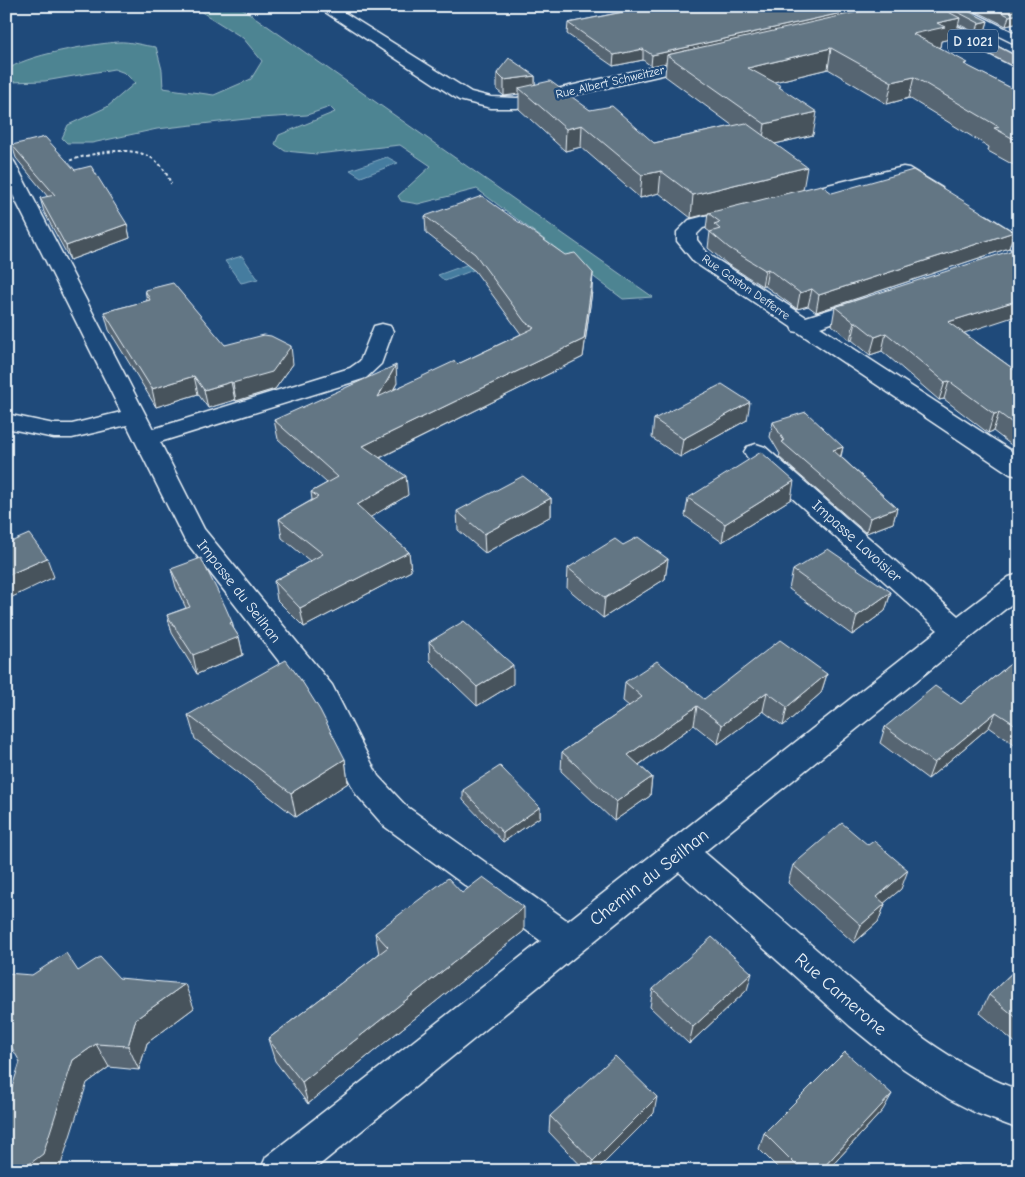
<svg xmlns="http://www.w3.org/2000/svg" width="1025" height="1177" viewBox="0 0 1025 1177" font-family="'Comic Neue',sans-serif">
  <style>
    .green { fill: #4e8492; stroke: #9bbac5 }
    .water { fill: #447c9f; stroke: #86abc3 }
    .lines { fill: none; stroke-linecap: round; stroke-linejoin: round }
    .minor-casing { stroke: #e8f1f8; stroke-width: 3 }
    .major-casing { stroke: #e8f1f8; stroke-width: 3 }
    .path-far1 { stroke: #e8f1f8; stroke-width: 2; stroke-dasharray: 3 2.5; stroke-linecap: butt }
    .path { stroke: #e8f1f8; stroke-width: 2.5; stroke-dasharray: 4 3; stroke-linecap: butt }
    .minor { fill: #1f4a7a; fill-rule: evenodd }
    .major { fill: #6d7d8c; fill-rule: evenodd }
    .wall { fill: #566572; stroke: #e8f1f8 }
    .shaded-wall { fill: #46535c; stroke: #e8f1f8 }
    .building { fill: #647684; stroke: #e8f1f8 }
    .labels { text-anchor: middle; stroke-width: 5; stroke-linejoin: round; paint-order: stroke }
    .far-street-label { font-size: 12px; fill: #e8f1f8; stroke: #1f4a7a }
    .shield { fill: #1f4a7a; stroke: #acbfd2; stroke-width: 1 }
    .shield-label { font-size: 14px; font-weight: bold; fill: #e8f1f8 }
    .street-label { font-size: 15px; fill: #e8f1f8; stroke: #1f4a7a }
    .near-street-label { font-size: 18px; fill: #e8f1f8; stroke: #1f4a7a }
  </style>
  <rect width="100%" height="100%" fill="#1f4a7a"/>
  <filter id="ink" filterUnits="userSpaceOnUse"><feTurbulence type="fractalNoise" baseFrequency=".02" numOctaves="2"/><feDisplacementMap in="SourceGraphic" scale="10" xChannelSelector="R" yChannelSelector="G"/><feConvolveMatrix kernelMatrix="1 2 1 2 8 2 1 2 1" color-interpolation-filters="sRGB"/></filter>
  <g filter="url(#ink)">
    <path class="green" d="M192 6H239L653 297 623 299 477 189 418 204 401 201 398 196 431 166 400 145 317 154 285 151 275 144 279 135 335 112 330 107 307 115 246 119 157 129 92 143H67L62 138 68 125 107 107 135 83 125 73 114 69 45 81 9 82 6 71C23 55 93 44 118 42 130 41 144 46 156 47L162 70 163 88 214 95 251 79 262 61 243 38Z"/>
    <g class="water">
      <path d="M387 157 398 163 361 177 350 170Z"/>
      <path d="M242 256 258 279 241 283 225 261Z"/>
      <path d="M474 262 481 267 445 281 438 275Z"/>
    </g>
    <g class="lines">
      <g class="minor-casing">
        <g id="minor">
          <path d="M316 6H334L471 92 491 97 517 98 702 56 708 58 710 61 708 64 702 66 517 108H491L459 100Z"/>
          <path d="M942 6H961L1019 35V46L944 9Z"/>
          <path d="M6 158 12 159 15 163 153 429 350 368 360 361 374 326 382 324 390 326 393 331 381 364 366 378 160 442 204 529 332 685 378 776 406 806 568 921 938 630 747 457 744 452 747 447 756 444 765 447 958 616 1009 577 1019 574V598L704 852C747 889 791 927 834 965 891 1014 947 1064 1019 1090V1129L976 1113 949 1099 898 1065 850 1026 679 872 312 1171H260L266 1157 541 941 384 826 356 794 309 700 184 539 127 425 72 438H54L6 428V414L54 424H72L121 412 6 181Z"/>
          <path d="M903 167 909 168 942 188 944 192 942 196C927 200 912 186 900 178L793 205 786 203 784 199 786 195Z"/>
          <path d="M744 206 751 208 754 212 751 216 703 228 697 234V240L708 254 806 317 863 299 870 297 877 299 881 303 877 307 820 327 1019 456V476L1010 474 798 332 793 331 791 327 694 262 677 241V232L689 220Z"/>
          <path d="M980 214 987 216 1019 236V251L1012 249 973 224 970 220 973 216Z"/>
        </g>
      </g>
      <g class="major-casing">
        <path id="major" d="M900 6H919L1019 58V69L902 9Z"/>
      </g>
      <path class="path-far1" d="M65 162C93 153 144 139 164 170 167 174 169 179 171 184"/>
      <path class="path" d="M6 385H12"/>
      <use href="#minor" class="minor"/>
      <use href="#major" class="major"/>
    </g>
    <g class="wall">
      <path d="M645 6H958L988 21 985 31 976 33 958 24 955 38 941 41 940 47 939 48 967 66 1019 92V168L988 151 989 147 909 98 887 104 828 69 774 82 780 88 813 135 775 144 803 190 832 193 1009 248 816 312 808 306 797 309 765 286H762L727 264 708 248 710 232 706 229 708 213 691 218 659 193 640 198 581 147 565 151 519 109V94L504 96 497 90V73L535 76V84L590 110 654 143 733 126 665 76 666 63 651 66 643 60 613 66 567 34 568 23 647 7Z"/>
      <path d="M966 6H1019V23L1006 26Z"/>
      <path d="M12 145 127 224 130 238 70 260 44 212 40 198 48 197 16 158Z"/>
      <path d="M425 216 592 291 583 357 380 458 408 495 370 517 409 552 411 571 304 627 277 600 274 581 310 561 282 538 279 519 312 500 311 492 327 483 278 439 274 420 397 383 394 389 458 364 521 334 475 271 426 233Z"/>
      <path d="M145 290 225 345 293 364 275 389 236 401 235 400 208 408 198 394 156 407 109 330 104 312 147 301Z"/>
      <path d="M835 307 964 333 1019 373V451L993 431 988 433 944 399 939 400 882 351 870 355 852 340H850L832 325Z"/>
      <path d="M654 419 747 420 680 457 652 438Z"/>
      <path d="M773 422 843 447 841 457 897 508 893 523 866 533 779 457 780 454 770 437Z"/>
      <path d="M551 498V516L485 553 458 530 457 511Z"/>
      <path d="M688 498 791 499 722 542 685 516Z"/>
      <path d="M623 545 668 559 665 579 603 618 567 588 568 568Z"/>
      <path d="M171 569 232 622 233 628 239 637 243 655 197 674 172 633 167 615 186 608 176 587Z"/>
      <path d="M793 570 891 592 885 611 852 635 789 589Z"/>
      <path d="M429 642 513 684 477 706 430 661Z"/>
      <path d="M1019 657V748L989 727 928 779 880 743 885 727 961 704Z"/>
      <path d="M827 674 821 693 783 726 763 711 718 744 694 725 639 765 652 777 650 796 614 821 561 771 562 752 629 706 623 701 625 682 704 699Z"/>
      <path d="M188 715 345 759 348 783 296 817 195 739Z"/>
      <path d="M463 790 540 807V817L503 842 463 800Z"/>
      <path d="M793 865 901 889 884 903 885 904 878 922 854 943 788 883Z"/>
      <path d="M462 893 524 931 308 1104 275 1061 268 1039 379 954 375 933Z"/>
      <path d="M1019 966V1046L980 1013 989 995Z"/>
      <path d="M78 971 119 978 194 1008 147 1043 139 1070 109 1067 87 1083 20 1062 32 975Z"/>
      <path d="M653 989 747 990 689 1044 650 1007Z"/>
      <path d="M883 1110 827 1171H781L759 1149 764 1133Z"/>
      <path d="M654 1113 596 1171H586L549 1132 550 1116Z"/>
    </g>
    <g class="shaded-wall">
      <path d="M873 6H901L667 55 666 63 651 66 652 55Z"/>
      <path d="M1019 14V23L1006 26 1009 16Z"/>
      <path d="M960 18 955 38 941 41 940 47 909 55 913 34 937 23Z"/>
      <path d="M988 21 985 31 976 33 979 23Z"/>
      <path d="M831 48 828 69 745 89 748 68Z"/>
      <path d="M643 49V60L613 66 614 55Z"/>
      <path d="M535 76V92L519 88V94L504 96V80Z"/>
      <path d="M914 77 909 98 887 104 892 82Z"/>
      <path d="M817 112 813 135 762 147 765 124Z"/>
      <path d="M582 125 581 147 565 151 566 129Z"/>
      <path d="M807 167 803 190 691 218 693 195Z"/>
      <path d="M661 171 659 193 640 198 642 175Z"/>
      <path d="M127 224 130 238 70 260 66 246Z"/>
      <path d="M1014 232 1009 248 816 312 819 295Z"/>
      <path d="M768 269 765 286H762L765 270Z"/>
      <path d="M593 273 592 291 583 357 365 465 363 446 584 339Z"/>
      <path d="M812 289 808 306 797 309 800 293Z"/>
      <path d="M1019 300V315L943 340 948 322Z"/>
      <path d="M854 322H856L852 340H850Z"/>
      <path d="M886 333 882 351 870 355 875 337Z"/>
      <path d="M291 346 293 364 275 389 236 401 233 383Z"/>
      <path d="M396 365 397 383 379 415 378 397Z"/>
      <path d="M194 376 198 394 156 407 152 389Z"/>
      <path d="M949 381 944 399 939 400 945 382Z"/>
      <path d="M231 382 235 400 208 408 204 390Z"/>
      <path d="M750 402 747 420 680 457 683 439Z"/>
      <path d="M999 413 993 431 988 433 994 414Z"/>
      <path d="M843 447 839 462 833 450Z"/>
      <path d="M406 476 408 495 359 524 357 505Z"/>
      <path d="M794 481 791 499 722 542 725 524Z"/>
      <path d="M551 498V516L485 553 484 534Z"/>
      <path d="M897 508 893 523 866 533 870 518Z"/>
      <path d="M409 552 411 571 304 627 300 608Z"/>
      <path d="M47 558 54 577 6 600V576Z"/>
      <path d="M668 559 665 579 603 618 605 598Z"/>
      <path d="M891 592 885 611 852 635 857 616Z"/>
      <path d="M232 622 236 638 239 637 243 655 197 674 193 655 230 623Z"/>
      <path d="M513 665V684L477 706V687Z"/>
      <path d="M827 674 821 693 783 726 787 707Z"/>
      <path d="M767 692 763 711 718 744 722 725Z"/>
      <path d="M697 706 694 725 626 774 628 755Z"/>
      <path d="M996 712 989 727 928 779 934 763Z"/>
      <path d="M345 759 348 783 296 817 291 793Z"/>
      <path d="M652 777 650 796 614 821 616 802Z"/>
      <path d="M540 807V817L503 842V833Z"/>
      <path d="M908 870 901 889 870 915 877 897Z"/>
      <path d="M885 904 878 922 854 943 861 925Z"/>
      <path d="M524 907V931L308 1104 302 1082Z"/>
      <path d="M752 973 747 990 689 1044 693 1027Z"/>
      <path d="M185 984 194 1008 147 1043 139 1070 128 1046 136 1019Z"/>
      <path d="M96 1044 109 1067 87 1083 59 1171H20L73 1060Z"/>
      <path d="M892 1094 883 1110 827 1171H820Z"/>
      <path d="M657 1097 654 1113 596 1171H592L593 1161Z"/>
    </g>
    <g class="building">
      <path d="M653 6H873L652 55 643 49 614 55 568 23Z"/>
      <path d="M884 6H937L960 18 937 23 945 27 913 34 968 63 964 64 1019 92V142L994 128 999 127 914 77 892 82 831 48 748 68 781 86 779 87 817 112 765 124 667 55Z"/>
      <path d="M946 6H958L988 21 979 23Z"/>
      <path d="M989 6H1019V14L1009 16Z"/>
      <path d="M509 58 535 76 504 80 497 73Z"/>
      <path d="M550 81 590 110 612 106 654 143 746 123 807 167 693 195 661 171 642 175 582 125 566 129 519 88Z"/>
      <path d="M45 137 75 170 91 166 127 224 66 246 40 198 55 195 12 145Z"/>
      <path d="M913 170 1014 232 819 295 812 289 800 293 768 269 765 270 729 248 710 232 720 229 714 224 720 222 708 213 821 185 832 193Z"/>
      <path d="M482 196 565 255 575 253 593 273 584 339 363 446 406 476 357 505 409 552 300 608 274 581 323 554 279 519 318 497 311 492 338 477 274 420 396 365 378 397 455 361 458 364 534 328 525 322 475 254 425 216Z"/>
      <path d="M1019 248V300L948 322 1019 373V428L999 413 994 414 949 381 945 382 886 333 875 337 856 322H854L835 307Z"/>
      <path d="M173 283 225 345 264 335 271 336 291 346 272 372 233 383 231 382 204 390 194 376 152 389 104 312 150 300 145 290Z"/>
      <path d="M722 384 750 402 683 439 654 419Z"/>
      <path d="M806 412 843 447 833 450 897 508 870 518 782 442 784 441 773 422Z"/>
      <path d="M761 452 794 481 725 524 688 498Z"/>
      <path d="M523 476 551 498 484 534 457 511Z"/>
      <path d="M29 534 47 558 6 576V544Z"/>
      <path d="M638 537 668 559 605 598 568 568 615 539 623 545Z"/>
      <path d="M828 549 891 592 857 616 793 570Z"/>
      <path d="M201 558 225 606 232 622 230 623 239 637 193 655 167 615 190 607 171 569Z"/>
      <path d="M464 621 513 665 477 687 429 642Z"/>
      <path d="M780 640 827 674 787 707 767 692 722 725 697 706 628 755 652 777 616 802 562 752 642 697 625 682 657 661 704 699Z"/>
      <path d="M1019 657V727L996 712 934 763 885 727 935 686 961 704Z"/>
      <path d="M286 660 303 683 320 710 345 759 291 793 188 715Z"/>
      <path d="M500 766 540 807 503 833 463 790Z"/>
      <path d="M842 823 868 845 874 841 908 870 877 897 885 904 861 925 793 865Z"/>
      <path d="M483 877 524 907 302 1082 268 1039 388 947 375 933 448 878 462 893Z"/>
      <path d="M712 937 752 973 693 1027 653 989Z"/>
      <path d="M66 953 78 971 100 957 119 978 185 984 136 1019 128 1046 96 1044 73 1060 43 1154 20 1171H6V1106L20 1062 6 1037V973L32 975Z"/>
      <path d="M1019 966V1020L989 995Z"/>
      <path d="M845 1052 892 1094 820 1171H802L764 1133Z"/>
      <path d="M615 1056 657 1097 593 1161 550 1116Z"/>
      <path d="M955 1163 964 1171H949Z"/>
    </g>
  </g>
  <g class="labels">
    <g class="far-street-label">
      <text transform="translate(610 82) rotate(-13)" y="4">Rue Albert Schweitzer</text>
      <text transform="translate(746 287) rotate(35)" y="4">Rue Gaston Defferre</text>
    </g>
    <rect class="shield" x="948" y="29.5" width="50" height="23" rx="4"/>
    <g class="shield-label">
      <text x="973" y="46">D 1021</text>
    </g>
    <g class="street-label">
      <text transform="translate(857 541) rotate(42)" y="5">Impasse Lavoisier</text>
      <text transform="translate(239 591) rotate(52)" y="5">Impasse du Seilhan</text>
    </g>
    <g class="near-street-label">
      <text transform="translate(649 877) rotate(-38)" y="6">Chemin du Seilhan</text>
      <text transform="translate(841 994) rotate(41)" y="6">Rue Camerone</text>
    </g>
  </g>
  <rect width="1025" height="1177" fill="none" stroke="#1f4a7a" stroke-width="25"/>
  <rect x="12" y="12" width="1000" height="1152" fill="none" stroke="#e8f1f8" stroke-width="2" filter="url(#ink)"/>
</svg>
